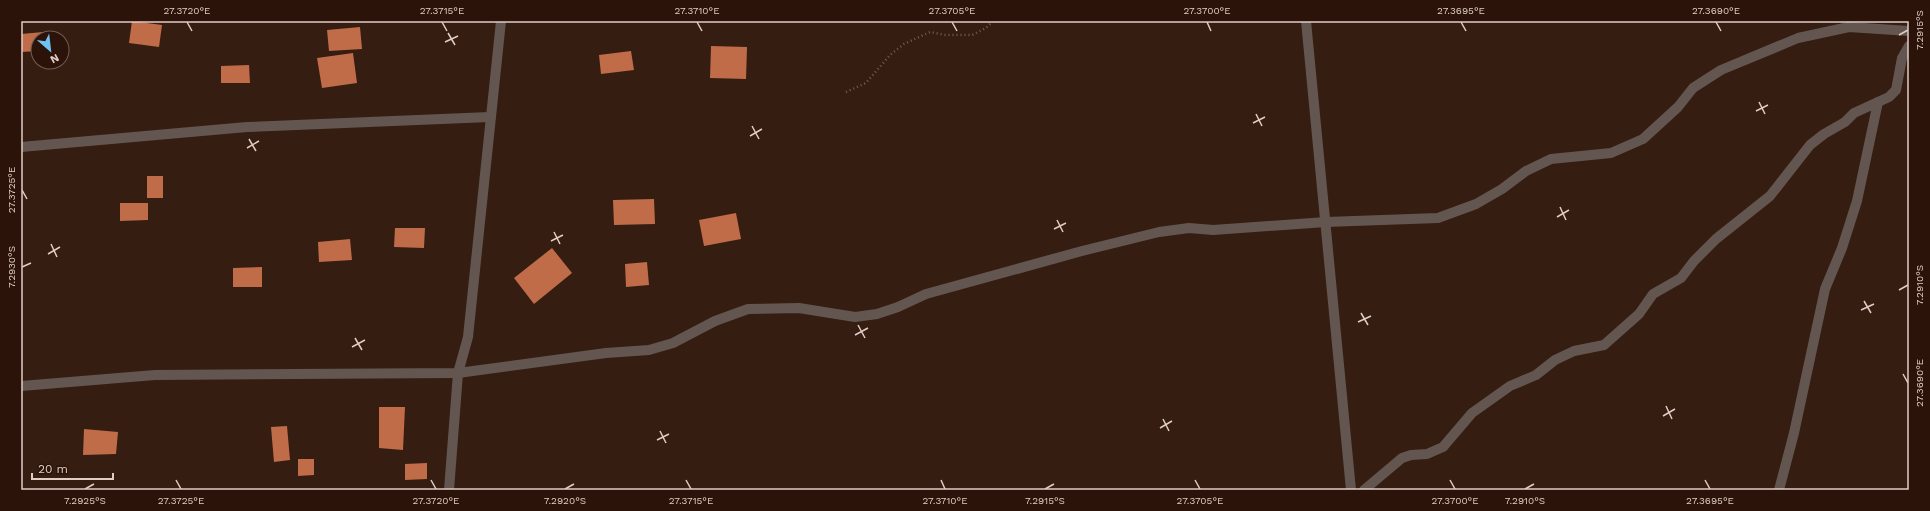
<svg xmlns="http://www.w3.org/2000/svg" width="1930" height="511" viewBox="0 0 1930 511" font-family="'Work Sans',sans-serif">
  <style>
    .building { fill: #c06c48 }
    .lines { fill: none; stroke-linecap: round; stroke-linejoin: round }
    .path { stroke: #745e54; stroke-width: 2.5; stroke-dasharray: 1 3; stroke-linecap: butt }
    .minor { stroke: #635650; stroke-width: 10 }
    .tertiary { stroke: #635650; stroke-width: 10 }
    .ticks { fill: none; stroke: #dfcdc6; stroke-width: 1.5 }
    .neatline { fill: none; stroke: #dfcdc6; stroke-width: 1.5 }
    .ticks-label { font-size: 10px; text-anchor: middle; fill: #dfcdc6 }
  </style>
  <rect width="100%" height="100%" fill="#351d12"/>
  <g class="building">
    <path d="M132 21 162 25 159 47 129 43Z"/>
    <path d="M360 27 362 49 329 51 327 30Z"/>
    <path d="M43 32V38H38V51L21 52V34Z"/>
    <path d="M711 46 747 47 746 79 710 78Z"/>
    <path d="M631 51 634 70 601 74 599 55Z"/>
    <path d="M353 53 357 83 322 88 317 58Z"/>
    <path d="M249 65 250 83H221V66Z"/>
    <rect x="147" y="176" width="16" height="22"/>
    <path d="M654 199 655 224 614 225 613 200Z"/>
    <path d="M120 203H148V220L120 221Z"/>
    <path d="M736 213 741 239 704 246 699 220Z"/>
    <path d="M395 228H425L424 248 394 247Z"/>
    <path d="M350 239 352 260 319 262 318 242Z"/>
    <path d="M552 248 572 273 534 304 514 278Z"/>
    <path d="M647 262 649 285 626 287 625 264Z"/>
    <path d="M262 267V287H233V268Z"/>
    <path d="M379 407H405L403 450 379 448Z"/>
    <path d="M287 426 290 460 274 462 271 427Z"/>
    <path d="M84 429 118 432 116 454 83 455Z"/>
    <path d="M298 459H314V475L298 476Z"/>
    <path d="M427 463V479L405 480V464Z"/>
  </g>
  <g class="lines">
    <path class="path" d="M846 92 866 83 890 55 904 44 930 32 946 35H972L986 28 993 21"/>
    <g class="minor">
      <path d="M21 147 247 127 490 117"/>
      <path d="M21 386 155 375 458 373 606 353 649 350 673 343 715 321 748 309 799 308 855 317 877 314 898 307 926 294 1082 251 1159 232 1189 228 1213 230 1326 222 1438 218 1476 204 1502 189 1526 171 1551 159 1611 153 1643 139 1678 107 1693 88 1721 70 1798 38 1849 27 1909 31"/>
      <path d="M449 490 458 373 468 337 501 21"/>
      <path d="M1364 490 1402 458 1411 455 1427 454 1443 447 1472 413 1510 386 1536 375 1555 360 1574 351 1604 345 1639 314 1653 294 1681 278 1694 261 1716 239 1770 196 1810 145 1824 134 1845 122 1854 113 1889 97 1896 90 1902 58 1909 46"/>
      <path d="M1779 490 1794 433 1825 289 1842 248 1857 201 1878 102"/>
    </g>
    <path class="tertiary" d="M1306 21 1351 490"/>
  </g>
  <path class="ticks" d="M187 22 192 31M442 22 447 31M697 22 702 31M952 22 957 31M1207 22 1211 31M1461 22 1466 31M1716 22 1721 31M448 33 455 45M1899 35 1908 30M445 42 458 36M1759 102 1765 114M1756 111 1768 105M1256 114 1262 126M1253 123 1265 117M752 126 759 139M750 136 762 129M249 139 256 151M247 148 259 141M22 190 27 199M1560 207 1566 220M1557 217 1569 210M1057 220 1063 232M1054 229 1066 223M554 232 560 244M551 241 563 235M51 244 57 257M48 254 60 247M22 267 31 263M1899 290 1908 285M1864 301 1871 313M1861 310 1874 304M1361 313 1368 325M1358 322 1371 316M858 325 865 338M855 335 868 328M355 338 362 350M352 347 365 340M1903 374 1908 383M1666 406 1672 419M1663 416 1675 409M1163 419 1169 431M1160 428 1172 421M660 431 666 443M657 440 669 434M176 480 181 489M431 480 436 489M686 480 691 489M941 480 945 489M1195 480 1200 489M1450 480 1455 489M1705 480 1710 489M85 489 94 484M565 489 574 484M1045 489 1054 484M1525 489 1534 484"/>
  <rect width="1930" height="511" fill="none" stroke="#2b1309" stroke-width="44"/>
  <g transform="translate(50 50) rotate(152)"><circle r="19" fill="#2b1309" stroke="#735d55"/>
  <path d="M0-3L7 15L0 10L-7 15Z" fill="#70c1f4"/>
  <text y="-6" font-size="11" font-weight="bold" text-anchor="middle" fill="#dfcdc6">N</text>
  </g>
  <path d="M32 473v6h81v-6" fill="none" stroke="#dfcdc6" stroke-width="2"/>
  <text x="38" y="473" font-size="12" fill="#dfcdc6" stroke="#2b1309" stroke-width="3" paint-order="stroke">20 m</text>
  <rect x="22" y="22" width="1886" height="467" class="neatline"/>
  <g class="ticks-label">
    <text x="187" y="14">27.3720°E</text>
    <text x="442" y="14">27.3715°E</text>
    <text x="697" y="14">27.3710°E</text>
    <text x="952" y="14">27.3705°E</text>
    <text x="1207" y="14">27.3700°E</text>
    <text x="1461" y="14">27.3695°E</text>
    <text x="1716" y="14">27.3690°E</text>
    <text transform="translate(1919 30) rotate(-90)" y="4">7.2915°S</text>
    <text transform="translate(11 190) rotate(-90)" y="4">27.3725°E</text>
    <text transform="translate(11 267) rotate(-90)" y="4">7.2930°S</text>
    <text transform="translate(1919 285) rotate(-90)" y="4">7.2910°S</text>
    <text transform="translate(1919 383) rotate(-90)" y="4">27.3690°E</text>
    <text x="85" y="504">7.2925°S</text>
    <text x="181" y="504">27.3725°E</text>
    <text x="436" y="504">27.3720°E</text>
    <text x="565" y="504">7.2920°S</text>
    <text x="691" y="504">27.3715°E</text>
    <text x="945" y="504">27.3710°E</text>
    <text x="1045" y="504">7.2915°S</text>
    <text x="1200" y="504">27.3705°E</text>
    <text x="1455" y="504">27.3700°E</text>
    <text x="1525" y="504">7.2910°S</text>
    <text x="1710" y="504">27.3695°E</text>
  </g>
</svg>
